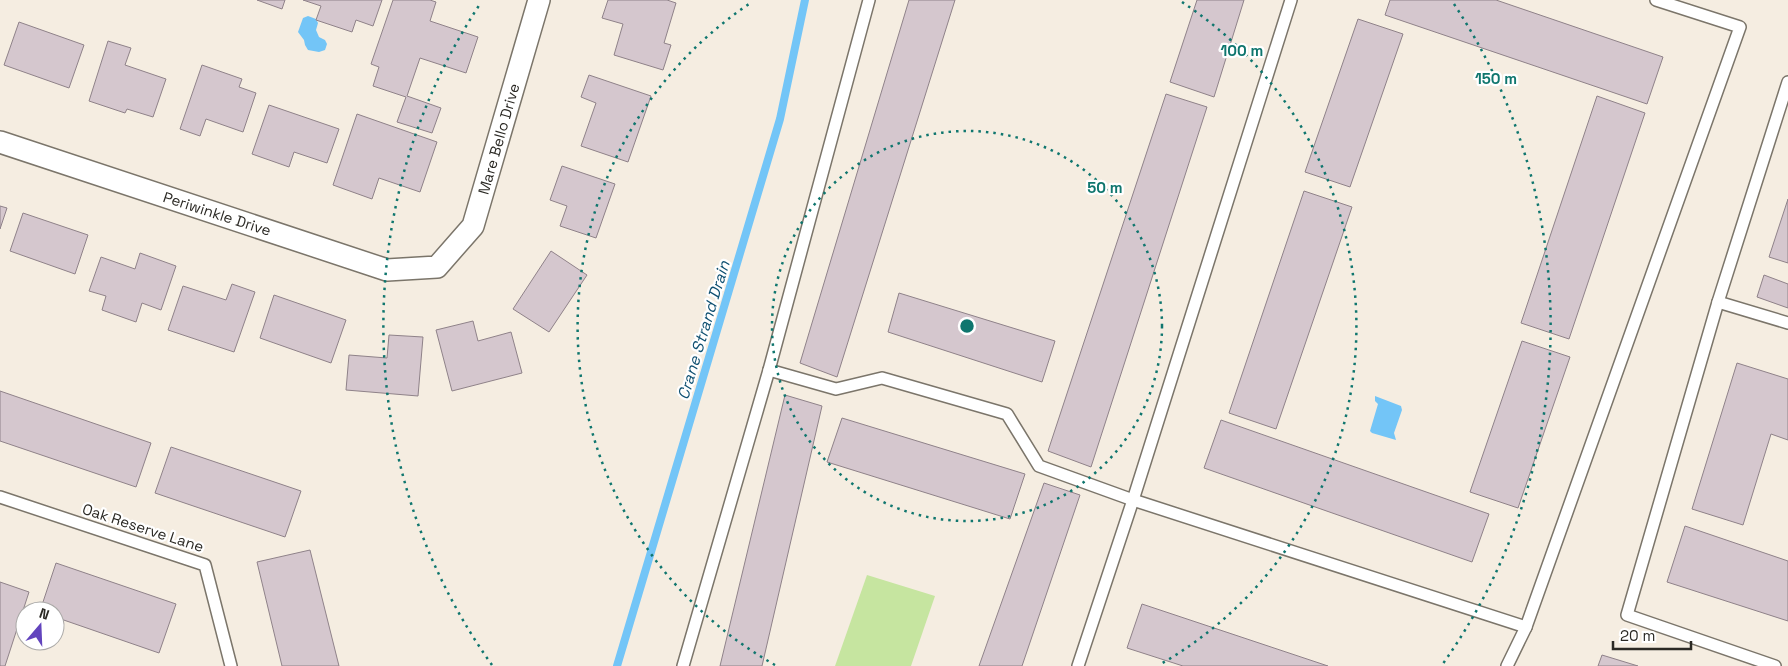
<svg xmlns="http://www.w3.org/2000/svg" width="1788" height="666" viewBox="0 0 1788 666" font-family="'Space Grotesk',sans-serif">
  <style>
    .green { fill: #c6e5a0 }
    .water { fill: #73c5f7 }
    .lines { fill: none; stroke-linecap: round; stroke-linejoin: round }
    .stream { stroke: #73c5f7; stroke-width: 8 }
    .building { fill: #d5c7ce; stroke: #8f8289 }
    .lane-casing { stroke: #7b756a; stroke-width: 14 }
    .street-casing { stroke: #7b756a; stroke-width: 24 }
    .lane { stroke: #fff; stroke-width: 11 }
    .street { stroke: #fff; stroke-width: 21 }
    .ring { fill: none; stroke: #0f766e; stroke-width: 2.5; stroke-dasharray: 2.5 5 }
    .labels { text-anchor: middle; stroke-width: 4.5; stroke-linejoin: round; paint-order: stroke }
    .street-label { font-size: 15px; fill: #2b2924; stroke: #fff }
    .water-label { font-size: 16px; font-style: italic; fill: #0f5071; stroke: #fff }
    .centre { fill: #0f766e; stroke: #fff; stroke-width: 2.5 }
    .ring-label { font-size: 15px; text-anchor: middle; font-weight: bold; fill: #0f766e; stroke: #fff; stroke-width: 4.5; stroke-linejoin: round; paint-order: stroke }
  </style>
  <rect width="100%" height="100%" fill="#f5ede1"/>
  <path class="green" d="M867 575 935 596 911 666H835Z"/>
  <g class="water">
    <path d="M308 16 316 19 318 23 316 30 319 37 325 40 327 44 325 50 319 52 308 50 305 45 304 40 298 32 303 18Z"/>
    <path d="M1375 396 1401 406 1402 410 1394 433 1396 440 1372 433 1370 431 1378 404 1375 401Z"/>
  </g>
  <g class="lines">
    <path class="stream" d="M617 666 780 119 805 0"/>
  </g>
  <g class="building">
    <path d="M257 0H285L282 9Z"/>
    <path d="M303 0H382L373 26 356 20 352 32 316 20 321 6Z"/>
    <path d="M393 0H430L436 2 430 21 478 37 466 73 420 58 407 96 441 108 432 133 397 122 406 97 373 86 379 67 371 64Z"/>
    <path d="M608 0H667L676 3 664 43 671 45 663 70 614 55 623 24 602 18Z"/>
    <path d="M909 0H955L837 377 800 363Z"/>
    <path d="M1197 0H1244L1214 97 1170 82Z"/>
    <path d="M1390 0H1496L1663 57 1647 104 1385 15Z"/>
    <path d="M1358 19 1403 34 1350 187 1305 172Z"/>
    <path d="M19 22 84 45 69 88 4 65Z"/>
    <path d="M108 41 131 48 125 65 166 79 153 117 127 109 125 113 89 101Z"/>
    <path d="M202 65 242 79 239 87 256 93 243 132 206 119 200 136 180 129Z"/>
    <path d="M589 75 651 96 628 162 581 146 596 103 581 97Z"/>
    <path d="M1166 94 1207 107 1091 467 1048 451Z"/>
    <path d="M1597 96 1645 113 1569 339 1521 323Z"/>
    <path d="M269 105 339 129 327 163 294 152 289 167 252 154Z"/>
    <path d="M357 114 437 142 420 192 379 178 372 199 333 185Z"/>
    <path d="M562 166 615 184 596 238 560 226 567 206 550 200Z"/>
    <path d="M1304 191 1352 207 1276 429 1229 413Z"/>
    <path d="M1788 199V263L1769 257Z"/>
    <path d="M0 206 7 208 0 229Z"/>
    <path d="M23 213 88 235 75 274 10 251Z"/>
    <path d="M551 251 587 275 549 332 513 309Z"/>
    <path d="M140 253 176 266 161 310 142 303 136 322 102 310 106 296 89 291 101 257 135 269Z"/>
    <path d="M1764 275 1788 284V308L1757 297Z"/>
    <path d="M232 284 255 292 234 352 168 330 183 286 226 300Z"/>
    <path d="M899 293 1055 341 1042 382 888 332Z"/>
    <path d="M274 295 346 320 331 363 260 338Z"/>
    <path d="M473 321 478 341 511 332 522 373 452 391 436 330Z"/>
    <path d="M389 335 423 337 418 396 346 390 349 355 387 358Z"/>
    <path d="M1522 341 1570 357 1518 508 1470 492Z"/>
    <path d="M1737 363 1788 379V440L1771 434 1743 525 1692 509Z"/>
    <path d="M0 391 151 443 136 487 0 441Z"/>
    <path d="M785 395 822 406 762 666H720Z"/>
    <path d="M842 418 1025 474 1010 519 827 462Z"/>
    <path d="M1221 420 1489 514 1472 562 1204 468Z"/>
    <path d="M171 447 301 491 285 537 155 493Z"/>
    <path d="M1044 483 1080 495 1022 666H979Z"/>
    <path d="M1685 526 1788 561V621L1667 582Z"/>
    <path d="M310 550 339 666H282L257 562Z"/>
    <path d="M56 563 176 604 159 653 55 617V611H40Z"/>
    <path d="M0 582 29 592 5 666H0Z"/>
    <path d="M1142 604 1328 666H1183L1127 648Z"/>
    <path d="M1602 655 1638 666H1598Z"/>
  </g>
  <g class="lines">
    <g class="lane-casing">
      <g id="lane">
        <path d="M1718 302 1788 323"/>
        <path d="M769 370 836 389 882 378 1007 414 1039 466 1133 500 1526 627"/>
        <path d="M0 497 205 565 231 666"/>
        <path d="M683 666 769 370 869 0"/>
        <path d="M1078 666 1133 500 1291 0"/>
        <path d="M1507 666 1526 627 1740 27 1656 0"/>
        <path d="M1775 666 1627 615 1718 302 1788 82"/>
      </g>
    </g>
    <g class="street-casing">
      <path id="street" d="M0 142 387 270 437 267 473 226 539 0"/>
    </g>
    <use href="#lane" class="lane"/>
    <use href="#street" class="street"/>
  </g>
  <g class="ring">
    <circle cx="967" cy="326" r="195"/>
    <path d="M775 665A389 389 0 0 1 752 2M1182 2A389 389 0 0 1 1159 665"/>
    <path d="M492 665A584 584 0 0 1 480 4M1454 4A584 584 0 0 1 1442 665"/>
  </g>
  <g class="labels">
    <g class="street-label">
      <text transform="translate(499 139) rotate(-74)" y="5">Mare Bello Drive</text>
      <text transform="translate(217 214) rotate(18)" y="5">Periwinkle Drive</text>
      <text transform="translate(143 528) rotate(18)" y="5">Oak Reserve Lane</text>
    </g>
    <g class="water-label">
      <text transform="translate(703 330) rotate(-73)" y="6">Crane Strand Drain</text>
    </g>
  </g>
  <circle cx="967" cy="326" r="8" class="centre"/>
  <g class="ring-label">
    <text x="1242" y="56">100 m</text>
    <text x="1496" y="84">150 m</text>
    <text x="1105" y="193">50 m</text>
  </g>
  <g transform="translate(40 626) rotate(19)"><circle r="24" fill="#ffffff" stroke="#aaa9a7"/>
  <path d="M0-4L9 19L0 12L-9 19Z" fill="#6244bd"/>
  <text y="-8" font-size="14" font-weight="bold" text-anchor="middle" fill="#2b2924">N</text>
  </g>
  <path d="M1613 641v8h78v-8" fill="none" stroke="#2b2924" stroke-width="2.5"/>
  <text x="1620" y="641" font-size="15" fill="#2b2924" stroke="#ffffff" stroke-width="4" paint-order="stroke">20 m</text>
</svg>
